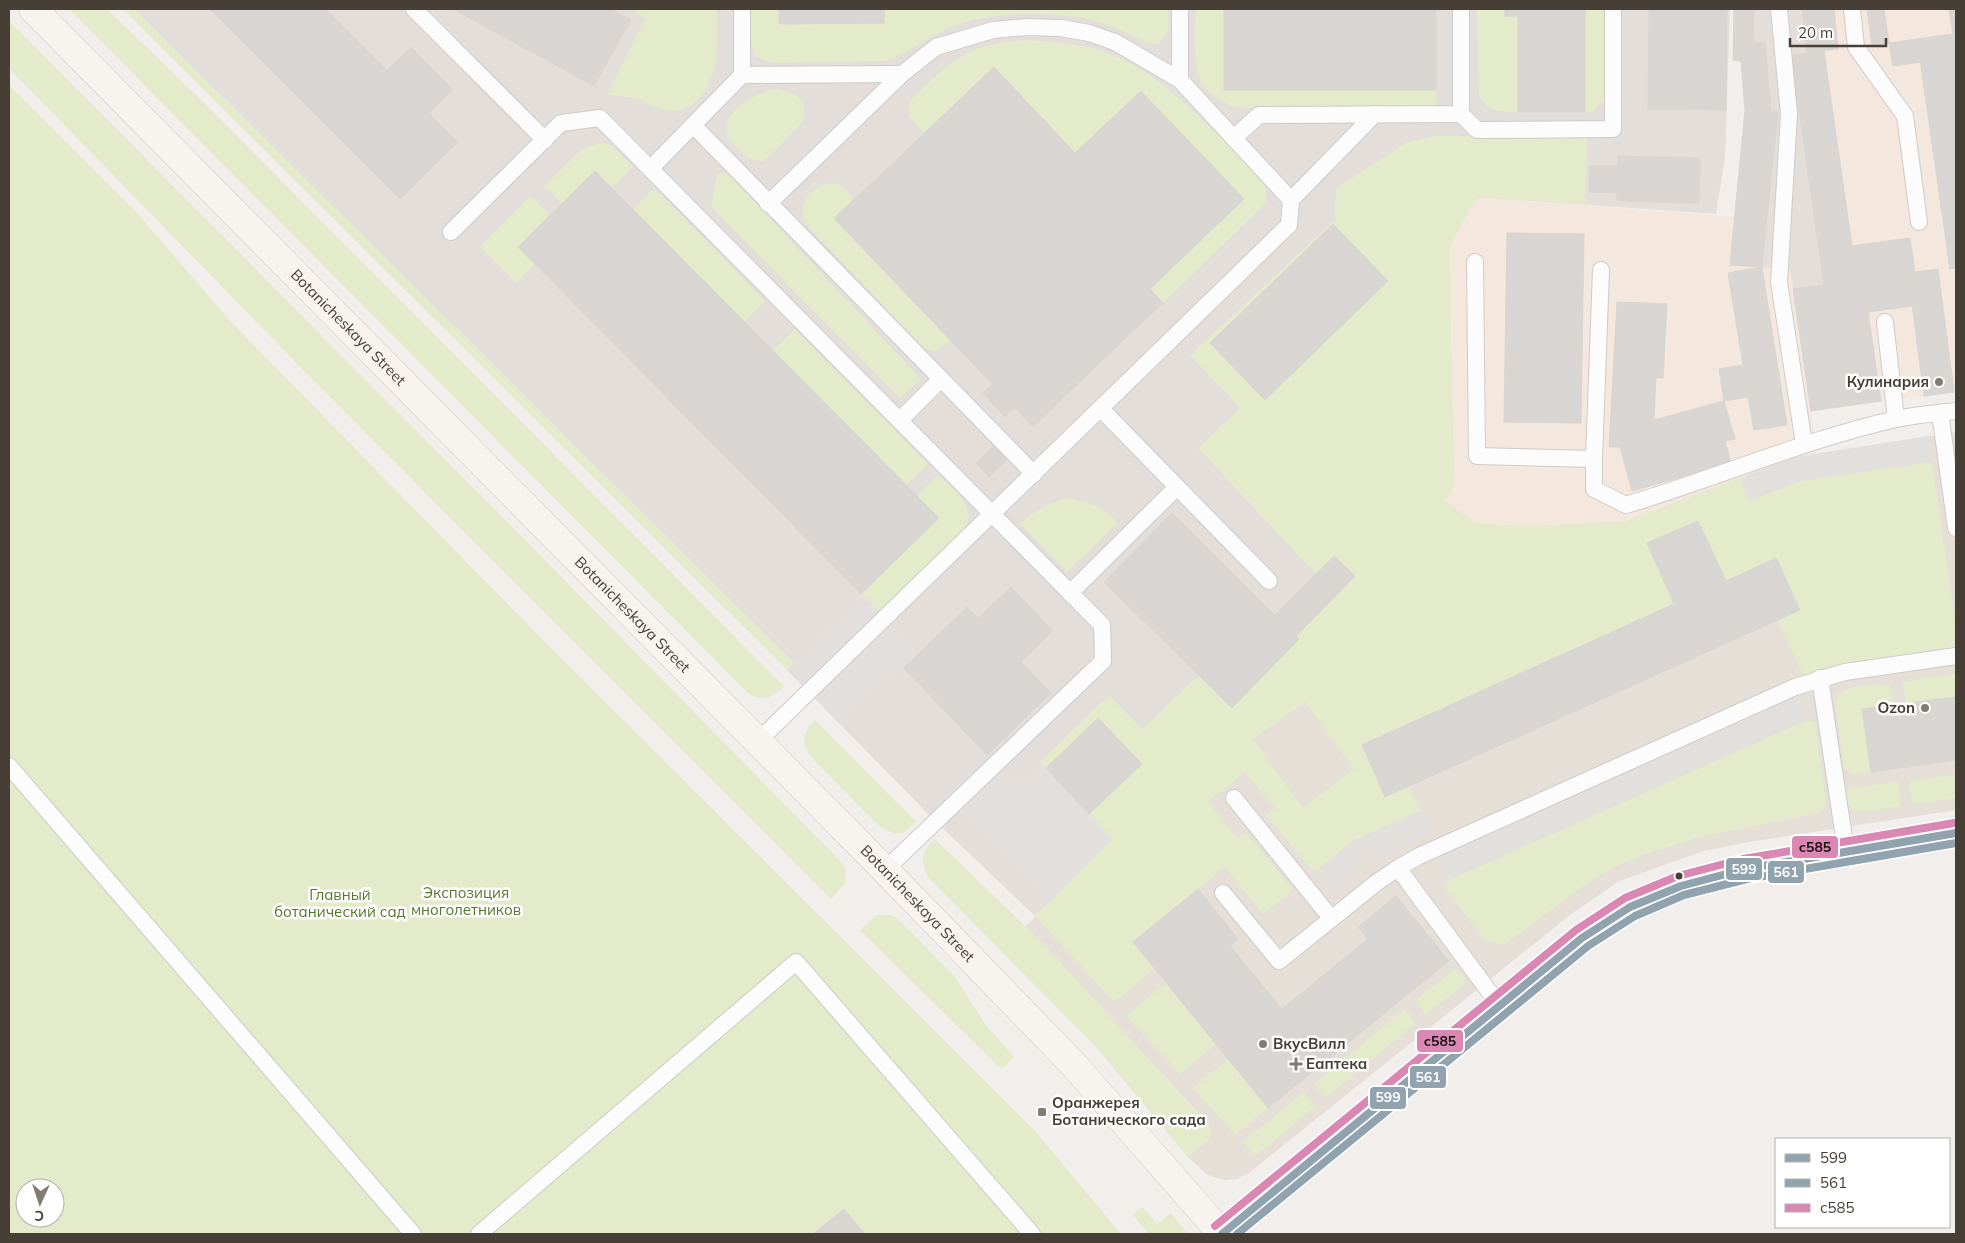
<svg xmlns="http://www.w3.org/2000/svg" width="1965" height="1243" viewBox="0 0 1965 1243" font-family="Mulish,sans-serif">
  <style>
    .residential { fill: #e5dfd8 }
    .commercial { fill: #f4e7de }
    .industrial { fill: #e3deda }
    .green { fill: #e3ebcb; fill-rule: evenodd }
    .parking { fill: #e3dfdc }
    .building { fill: #d9d5d2; stroke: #d9d5d0 }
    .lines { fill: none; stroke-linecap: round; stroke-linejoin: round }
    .service-casing { stroke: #cfcbc8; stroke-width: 18 }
    .tertiary-casing { stroke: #cfcbc8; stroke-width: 29 }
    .secondary-casing { stroke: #d0cac2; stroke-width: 29 }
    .service { stroke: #fdfcfc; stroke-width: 16 }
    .tertiary { stroke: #fdfcfc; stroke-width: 28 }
    .secondary { stroke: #f7f4ef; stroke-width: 28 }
    .bus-1-casing { stroke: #fff; stroke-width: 11 }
    .bus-2-casing { stroke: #fff; stroke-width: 11 }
    .bus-3-casing { stroke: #fff; stroke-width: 11 }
    .bus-1 { stroke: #91a3af; stroke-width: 8 }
    .bus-2 { stroke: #91a3af; stroke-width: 8 }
    .bus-3 { stroke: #da88b3; stroke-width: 8 }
    .poi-dot { fill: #827c75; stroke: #fff; stroke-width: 2 }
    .bus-dot { fill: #473e36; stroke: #fff; stroke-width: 2 }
    .labels { text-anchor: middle; stroke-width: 5; stroke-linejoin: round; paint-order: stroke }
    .street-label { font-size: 15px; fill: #473e36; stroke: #fff }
    .poi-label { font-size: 15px; font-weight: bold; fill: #473e36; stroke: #fff; text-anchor: start }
    .park-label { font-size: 15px; fill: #547929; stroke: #fff }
    .line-badge { stroke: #fff; stroke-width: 2 }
    .badge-label { font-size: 14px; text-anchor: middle; font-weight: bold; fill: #fff }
    .pale-badge-label { font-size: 14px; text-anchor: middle; font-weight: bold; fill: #111 }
  </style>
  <rect width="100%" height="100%" fill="#f1eeeb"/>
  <path class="residential" d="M1956 432V810L1743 843 1704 851 1619 881 1570 915 1249 1173 1237 1179 1224 1180 1208 1175 1192 1161 1188 1157 1210 1138 1209 1125 1026 926 1048 904 1305 662 1626 521 1796 457Z"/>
  <path class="commercial" d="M1834 9H1956V392L1811 411 1816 454 1796 457 1626 521 1529 526 1476 523 1446 502 1454 487 1449 246 1477 197 1735 217 1730 265 1791 270 1794 289 1852 246 1824 51 1838 49Z"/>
  <g class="industrial">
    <path d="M134 9H1730L1725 158 1716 214 1477 197 1449 246 1454 487 1113 839 1035 916 936 822 787 670 794 663Z"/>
    <path d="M1734 9H1834L1838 49 1824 51 1852 245 1865 244 1870 279 1793 289 1790 270 1730 265 1745 110 1741 61 1733 60Z"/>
  </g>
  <g class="green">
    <path d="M69 9H107L201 100 784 686C773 698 761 703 747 692Z"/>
    <path d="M123 9H134L794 663 787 670Z"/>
    <path d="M630 9H717C717 41 722 84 691 105 684 110 675 112 666 110 655 108 645 100 634 98 625 96 616 96 607 95L646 18Z"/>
    <path d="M750 9H779V24L883 23 884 9H1168C1169 23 1171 35 1157 44L1149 43C1130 35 1112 25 1092 20 1051 11 1000 11 960 24 933 32 912 52 885 61L775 63 756 57 750 39Z"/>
    <path d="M1195 9H1224V90H1436V108H1242C1186 97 1196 54 1195 9Z"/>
    <path d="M1477 9H1505V16H1518V112C1501 112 1489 112 1479 97Z"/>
    <path d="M1585 9H1607L1606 99 1593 111 1585 112Z"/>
    <path d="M9 21 527 542 843 864 846 871 845 883 831 899 313 380 9 68Z"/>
    <path d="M1027 40C1055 42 1084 43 1110 54 1151 70 1183 101 1214 131 1232 148 1252 166 1266 187V201L1262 207 1163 303 1150 289 1141 92 1075 153 994 68 924 133 909 116V103L912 99C956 57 964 45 1027 40Z"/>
    <path d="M9 85 137 213 231 322 533 630 1035 1131 1121 1234H9ZM25 1188H55V1218H25Z"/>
    <path d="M775 89C794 91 807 99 804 120L770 156 763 161C751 161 745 156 737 148 708 118 748 96 775 89Z"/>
    <path d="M1435 136 1587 138 1585 204 1477 197 1449 246 1454 487 1446 501 1476 523 1529 526 1626 521 1740 478 1749 501 1801 481 1932 462 1956 627V645L1949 650 1826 667 1803 675 1778 620 1800 610 1777 558 1726 581 1698 521 1647 543 1674 604 1362 744 1385 797 1409 786 1421 811 1352 841 1314 873 1266 815 1275 808 1245 772 1208 801 1237 838 1246 832 1293 890 1263 914 1225 867 1133 942 1154 969 1114 1002 1035 916 1113 839 1089 814 1142 764 1098 718 1046 768 1040 762 1109 695 1142 729 1199 675 1232 707 1299 639 1296 636 1355 577 1334 556 1316 574 1198 448 1240 408 1190 355 1335 220 1336 188 1408 142ZM1305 702 1354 769 1303 808 1253 739Z"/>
    <path d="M599 143 609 144 633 167 612 188 595 171 562 203 544 186 581 150Z"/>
    <path d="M726 172 921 379 900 398 711 207 717 174Z"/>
    <path d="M831 183 838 184 854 199 834 219 951 341 935 352 923 347 806 224C795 206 811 186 831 183Z"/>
    <path d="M654 188 765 301 744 322 633 209Z"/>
    <path d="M531 196 550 215 518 247 535 264 516 283 480 247Z"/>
    <path d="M795 329 928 464 906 485 773 351Z"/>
    <path d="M938 475C954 490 974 503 967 527L881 613 861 594 939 518 917 496Z"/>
    <path d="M1069 498C1089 502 1103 507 1118 523L1067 572 1020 524C1035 510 1048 503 1069 498Z"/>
    <path d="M1955 674 1956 697 1906 703 1903 682Z"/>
    <path d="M1890 684 1893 705 1862 709 1871 772 1851 774 1844 768 1835 699C1843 684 1875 686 1890 684Z"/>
    <path d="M815 720 916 822 903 833 895 834 880 827 810 756C801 741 803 732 815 720Z"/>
    <path d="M1807 720 1815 723 1826 802 1821 812 1700 837 1639 856 1612 868 1585 885 1505 944 1485 940 1445 887 1449 880Z"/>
    <path d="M1956 775V798L1912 804 1909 781Z"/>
    <path d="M1898 782 1901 806 1855 812 1849 809 1846 794 1849 788Z"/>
    <path d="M935 839 1043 943 1209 1126 1210 1138 1188 1157 1095 1046 929 878C920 862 921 852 935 839Z"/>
    <path d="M877 915H891L897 918 955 977 985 1024 1014 1057 1001 1069 860 930Z"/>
    <path d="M1456 968 1467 982 1426 1015 1415 1001Z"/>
    <path d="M1166 983 1216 1044 1180 1074 1126 1016Z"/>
    <path d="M1405 1009 1416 1023 1326 1098 1314 1084Z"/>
    <path d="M1228 1059 1268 1108 1235 1135 1193 1088Z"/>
    <path d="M1304 1092 1316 1106 1255 1156 1243 1142Z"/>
    <path d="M1142 1207 1157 1224 1171 1213 1188 1234H1149L1133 1215Z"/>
  </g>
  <g class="parking">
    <path d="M1929 436 1933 465 1929 462 1801 481 1749 501 1740 478 1796 457Z"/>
    <path d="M861 594 921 652 843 727 787 670Z"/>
    <path d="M1795 693 1807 720 1449 880 1436 854Z"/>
    <path d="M987 755 1016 784 1040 762 1113 839 1048 904 944 796Z"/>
    <path d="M1421 811 1431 833 1367 862 1330 892 1314 873 1352 841Z"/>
  </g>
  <g class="building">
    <path d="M210 9H326L387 70 411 47 453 89 429 113 458 142 400 199Z"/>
    <path d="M453 9H610L631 20 594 86Z"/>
    <path d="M779 9H884V23L779 24Z"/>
    <rect x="1224" y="9" width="212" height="81"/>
    <path d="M1505 9H1585V112H1518V16H1505Z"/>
    <path d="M1649 9H1727L1726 110 1648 109Z"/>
    <path d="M1734 9H1754L1753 43 1765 42 1771 111 1778 112 1762 267 1730 265 1745 110 1741 61 1733 60Z"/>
    <path d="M1802 9H1834L1838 49 1807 52Z"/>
    <path d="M1867 9H1884L1889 43 1872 46Z"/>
    <path d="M1949 9H1956V268L1950 269 1917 39 1953 34Z"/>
    <path d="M1917 39 1921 62 1893 66 1889 43Z"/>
    <path d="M1824 51 1852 246 1865 244 1870 279 1824 285 1791 55Z"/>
    <path d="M994 67 1075 153 1141 91 1244 199 1150 289 1163 303 1096 366 1058 325 1047 335 1002 288 1009 282 912 182 892 201 877 185 898 166 894 162Z"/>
    <path d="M1618 156 1700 158 1699 203 1617 201V193L1589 192 1590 166H1617Z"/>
    <path d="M894 162 898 166 877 185 892 201 912 182 1009 282 1002 288 1047 335 1058 325 1096 366 1033 427 1014 407 1005 417 983 393 992 384 834 218Z"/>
    <path d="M595 171 939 518 861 594 518 247Z"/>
    <path d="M1333 224 1388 281 1265 400 1210 343Z"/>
    <path d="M1507 233 1584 234 1581 423 1504 422Z"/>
    <path d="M1910 238 1915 272 1870 279 1865 244Z"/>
    <path d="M1762 267 1787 425 1754 430 1748 397 1724 401 1719 369 1743 365 1728 273Z"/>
    <path d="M1938 269 1954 392 1924 396 1908 273Z"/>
    <path d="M1908 273 1912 306 1868 312 1881 401 1845 406 1828 284Z"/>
    <path d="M1828 284 1845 406 1811 411 1793 289Z"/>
    <path d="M1617 302 1667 304 1663 378H1656L1654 420 1724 401 1735 439 1725 441 1731 463 1632 491 1620 447H1609Z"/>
    <path d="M997 443 1010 457 989 477 976 463Z"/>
    <path d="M1172 513 1275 615 1334 556 1355 576 1296 636 1299 639 1232 708 1104 582Z"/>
    <path d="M1698 521 1726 581 1776 558 1800 610 1385 797 1362 745 1674 604 1647 543Z"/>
    <path d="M1011 587 1053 631 1021 662 1051 693 987 755 904 668 967 607 978 618Z"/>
    <path d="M1956 697V760L1871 772 1862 709Z"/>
    <path d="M1098 718 1142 764 1089 814 1046 768Z"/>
    <path d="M1198 889 1238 939 1230 946 1282 1009 1368 939 1358 927 1396 896 1449 961 1268 1108 1133 942Z"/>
    <path d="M844 1209 865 1234H813Z"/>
  </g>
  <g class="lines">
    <g class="service-casing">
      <g id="service">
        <path d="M414 9 545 140"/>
        <path d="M742 9V75"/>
        <path d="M1180 9V80"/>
        <path d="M1779 9 1789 114 1779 282 1804 444"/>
        <path d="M1852 9 1856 47 1905 116 1919 222"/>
        <path d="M1461 114 1477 130 1613 129V9"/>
        <path d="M693 125 1034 474"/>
        <path d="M1234 138 1259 115 1461 114V9"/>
        <path d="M651 168 742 75 902 74"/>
        <path d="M1291 200 1375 114"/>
        <path d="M451 232 561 123 600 118 1102 625 1103 661 885 870"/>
        <path d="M1475 262 1477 456 1594 459V489L1626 505C1716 478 1804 440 1896 419 1915 415 1936 413 1956 411"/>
        <path d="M1885 322 1896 419"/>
        <path d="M1101 409 1269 581"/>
        <path d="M1940 413 1956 528"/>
        <path d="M900 420 941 379"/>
        <path d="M1594 459 1601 270"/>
        <path d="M1070 593 1177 487"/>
        <path d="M1820 678 1846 851"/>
        <path d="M759 740 1289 225 1291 200 1180 80 1115 42 1089 33 1061 28 1027 27 993 30 936 47 902 74 768 204"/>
        <path d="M9 766 413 1234"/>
        <path d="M1234 798 1331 918"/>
        <path d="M1223 893 1279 961 1376 883 1398 868"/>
        <path d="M1499 1005 1398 868 1419 856 1795 687 1845 672 1956 656"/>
        <path d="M479 1234 796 962 1032 1234"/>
      </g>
    </g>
    <g class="tertiary-casing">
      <path id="tertiary" d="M1222 1233 1582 938 1630 907 1681 886 1745 869 1956 833"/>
    </g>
    <g class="secondary-casing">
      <g id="secondary">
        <path id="s1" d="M33 9 885 870 1075 1066 1222 1234"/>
      </g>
    </g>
    <use href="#service" class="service"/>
    <use href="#tertiary" class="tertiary"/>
    <use href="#secondary" class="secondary"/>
    <g class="bus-1-casing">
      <path id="bus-1" d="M1222 1234 1582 938 1630 907 1681 886 1745 869 1956 833"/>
    </g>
    <g class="bus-2-casing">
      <path id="bus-2" d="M1237 1234 1588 946 1635 916 1684 895 1747 879 1956 843"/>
    </g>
    <g class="bus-3-casing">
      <path id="bus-3" d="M1215 1226 1576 930 1625 898 1678 876 1743 859 1954 823"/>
    </g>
    <use href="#bus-1" class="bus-1"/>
    <use href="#bus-2" class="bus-2"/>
    <use href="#bus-3" class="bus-3"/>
  </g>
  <g class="poi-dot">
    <circle cx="1939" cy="382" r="5"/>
    <circle cx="1925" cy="708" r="5"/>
    <circle cx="1263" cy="1044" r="5"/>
    <path d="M1293.5 1056.5h5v5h5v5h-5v5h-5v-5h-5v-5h5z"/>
    <rect x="1037" y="1107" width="10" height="10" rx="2.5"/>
  </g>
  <circle class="bus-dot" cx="1679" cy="876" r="4.5"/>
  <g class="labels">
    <g class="street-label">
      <text dy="5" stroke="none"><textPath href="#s1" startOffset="448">Botanicheskaya Street</textPath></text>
      <text dy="5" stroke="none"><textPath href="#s1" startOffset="852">Botanicheskaya Street</textPath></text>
      <text dy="5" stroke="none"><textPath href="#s1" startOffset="1258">Botanicheskaya Street</textPath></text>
    </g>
    <g class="poi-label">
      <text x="1929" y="387" text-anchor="end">Кулинария</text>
      <text x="1915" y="713" text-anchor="end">Ozon</text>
      <text x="1273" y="1049">ВкусВилл</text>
      <text x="1306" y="1069">Еаптека</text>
      <text x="1052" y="1108">Оранжерея<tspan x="1052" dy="17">Ботанического сада</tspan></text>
    </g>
    <g class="park-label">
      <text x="466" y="898">Экспозиция<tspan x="466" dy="17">многолетников</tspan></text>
      <text x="340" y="900">Главный<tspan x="340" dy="17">ботанический сад</tspan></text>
    </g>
  </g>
  <g class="line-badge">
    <rect x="1791" y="835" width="48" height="24" rx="5" fill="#da88b3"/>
    <rect x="1725" y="857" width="38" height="24" rx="5" fill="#91a3af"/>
    <rect x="1767" y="860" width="38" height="24" rx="5" fill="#91a3af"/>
    <rect x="1416" y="1029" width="48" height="24" rx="5" fill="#da88b3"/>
    <rect x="1409" y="1065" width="38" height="24" rx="5" fill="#91a3af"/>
    <rect x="1369" y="1086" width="38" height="24" rx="5" fill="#91a3af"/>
  </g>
  <g class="badge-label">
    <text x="1744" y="874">599</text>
    <text x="1786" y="877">561</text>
    <text x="1428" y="1082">561</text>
    <text x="1388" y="1102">599</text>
  </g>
  <g class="pale-badge-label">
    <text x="1815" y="852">с585</text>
    <text x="1440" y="1046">с585</text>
  </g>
  <rect width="1965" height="1243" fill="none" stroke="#473e36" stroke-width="20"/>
  <rect x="1775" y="1138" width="175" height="90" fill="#ffffff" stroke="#b5b2af"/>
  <rect x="1785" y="1154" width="25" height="8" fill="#91a3af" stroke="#b5b2af"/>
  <text x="1820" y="1163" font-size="15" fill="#473e36">599</text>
  <rect x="1785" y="1179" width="25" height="8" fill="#91a3af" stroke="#b5b2af"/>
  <text x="1820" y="1188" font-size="15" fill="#473e36">561</text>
  <rect x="1785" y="1204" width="25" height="8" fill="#da88b3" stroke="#b5b2af"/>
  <text x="1820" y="1213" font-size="15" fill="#473e36">с585</text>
  <g transform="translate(40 1203) rotate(183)"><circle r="24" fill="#ffffff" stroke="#b5b2af"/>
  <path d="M0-4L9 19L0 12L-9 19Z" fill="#827c75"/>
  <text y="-8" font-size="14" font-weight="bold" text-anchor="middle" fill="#473e36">С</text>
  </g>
  <path d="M1790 38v8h96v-8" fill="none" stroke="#473e36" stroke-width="2.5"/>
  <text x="1798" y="38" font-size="15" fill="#473e36" stroke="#ffffff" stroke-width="4" paint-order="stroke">20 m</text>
</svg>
